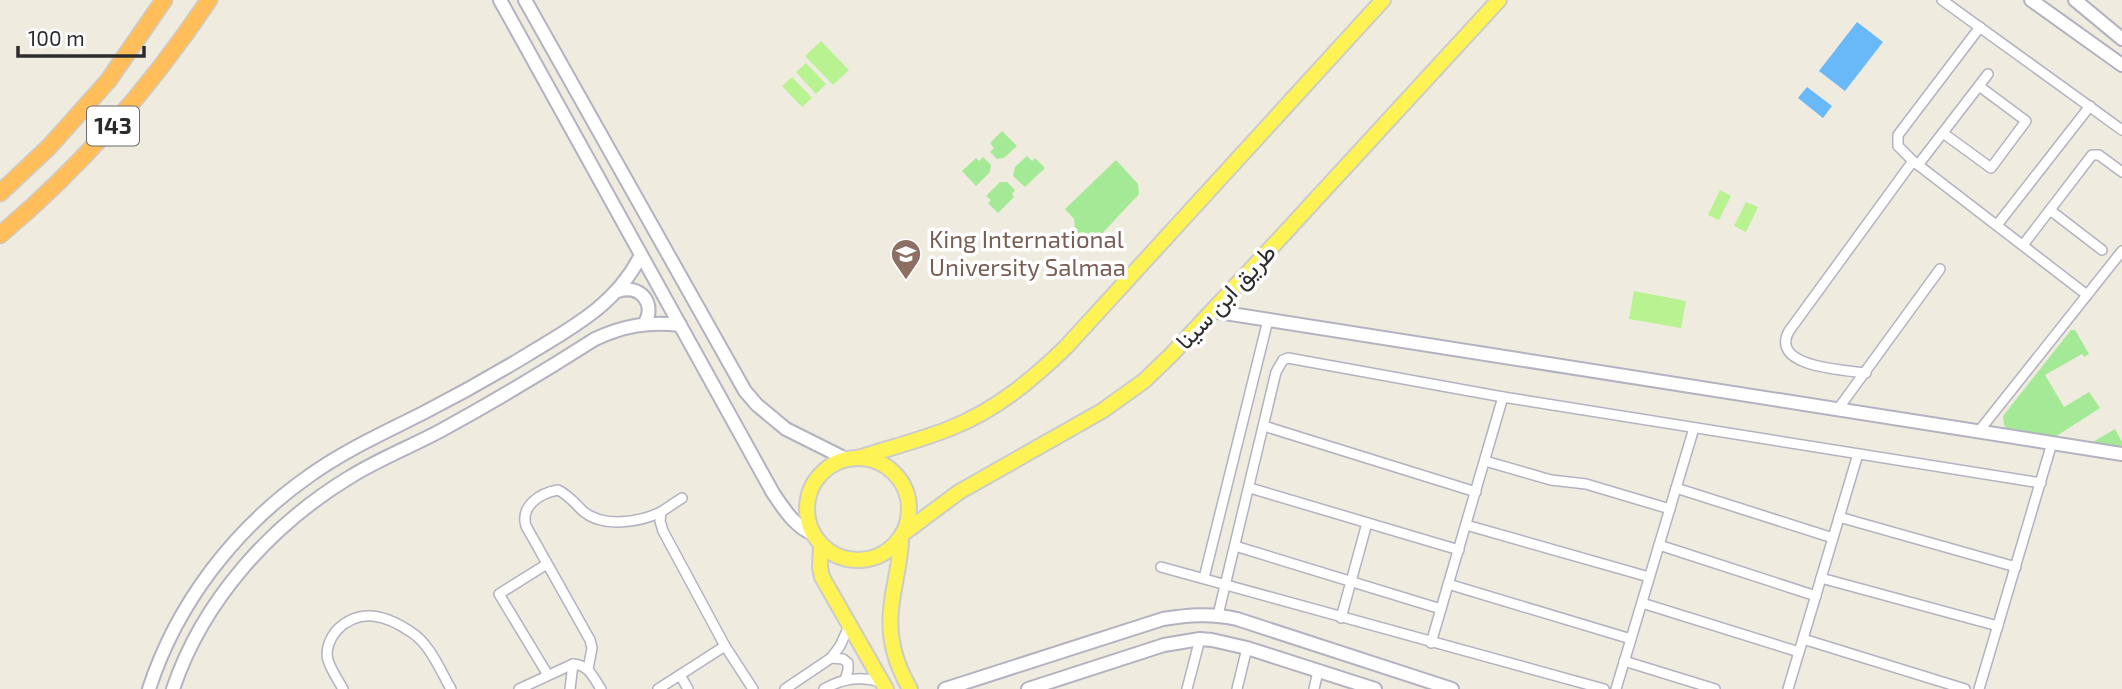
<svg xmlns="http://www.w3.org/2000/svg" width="2122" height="689" viewBox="0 0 2122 689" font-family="'Exo 2',Vazirmatn,sans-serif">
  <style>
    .green { fill: #a4ea96 }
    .pitch { fill: #b8f291 }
    .water { fill: #69b9f9 }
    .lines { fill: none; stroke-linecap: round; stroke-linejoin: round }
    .street-casing { stroke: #b2b2c1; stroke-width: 12 }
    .secondary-casing { stroke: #b2b2c1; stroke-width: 16 }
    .primary-casing { stroke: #ccc; stroke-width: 18 }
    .highway-casing { stroke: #ccc; stroke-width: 19 }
    .street { stroke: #fff; stroke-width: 9 }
    .secondary { stroke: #fff; stroke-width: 12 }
    .primary { stroke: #fdf355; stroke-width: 14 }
    .highway { stroke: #ffbe59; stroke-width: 16 }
    .labels { text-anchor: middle; stroke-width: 7; stroke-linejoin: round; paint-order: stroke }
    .shield { fill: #fff; stroke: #6b6b6b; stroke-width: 2 }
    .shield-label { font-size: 23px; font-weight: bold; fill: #2c2c2c }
    .education-label { font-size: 24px; fill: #785e54; stroke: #fff; text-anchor: start }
    .street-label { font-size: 24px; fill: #2c2c2c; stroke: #fff }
  </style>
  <rect width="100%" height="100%" fill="#efebde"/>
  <g class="green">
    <path d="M1002 131 1017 146 1004 158 997 159 990 152 994 148 990 143Z"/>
    <path d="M1027 156 1032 161 1035 158 1045 168 1025 187 1013 176 1015 167Z"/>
    <path d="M983 157 991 165 990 172 976 186 962 171 976 158 979 161Z"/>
    <path d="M1116 160 1138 184 1139 194 1096 240 1081 238 1075 230 1074 219 1065 209Z"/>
    <path d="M1000 182H1007L1015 190 1012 194 1014 197 998 213 988 203 991 200 986 196Z"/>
    <path d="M2071 330H2075L2089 354 2084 357 2082 354 2045 375 2064 407 2089 392 2100 408 2055 437 2010 431 2004 425 2003 416Z"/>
    <path d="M2115 429 2122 442V447L2091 443Z"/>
  </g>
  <g class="pitch">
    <path d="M821 41 849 70 833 85 805 56Z"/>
    <path d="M806 63 826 84 816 94 796 72Z"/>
    <path d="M792 77 812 98 802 107 782 86Z"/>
    <path d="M1720 190 1731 196 1719 220 1708 215Z"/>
    <path d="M1746 202 1758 207 1746 232 1734 226Z"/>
    <path d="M1634 291 1686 301 1681 328 1629 319Z"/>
  </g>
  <g class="water">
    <path d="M1857 22 1883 42 1845 91 1819 71Z"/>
    <path d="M1807 87 1832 106 1823 118 1798 98Z"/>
  </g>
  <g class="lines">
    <g class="street-casing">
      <g id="street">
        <path d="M1942 0 2122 130"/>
        <path d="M1980 27 1898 135V146L1913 161 2087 295"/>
        <path d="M1943 133 1991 168 2026 121 1979 86"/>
        <path d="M1918 165 1988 74"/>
        <path d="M2050 210 2102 250"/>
        <path d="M1997 225 2090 106"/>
        <path d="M2023 245 2092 155H2099L2122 172"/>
        <path d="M1866 373C1844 370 1769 367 1789 331L1913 161"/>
        <path d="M1838 409 1940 269"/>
        <path d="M1264 426 1476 492"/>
        <path d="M1979 431 2122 251"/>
        <path d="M1485 461 1551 480 1586 484 1670 509"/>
        <path d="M1250 488 1459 550"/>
        <path d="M1676 488 1833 538"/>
        <path d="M682 498 661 512 660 521 663 531 725 646 753 689"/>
        <path d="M1839 517 2016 567"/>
        <path d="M1466 525 1649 577"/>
        <path d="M1659 545 1816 596"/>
        <path d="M1235 546 1441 609"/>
        <path d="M547 564 499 594 548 675"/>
        <path d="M1161 567 1604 689"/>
        <path d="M1204 578 1268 320"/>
        <path d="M1821 578 1998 626"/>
        <path d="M1448 584 1631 639"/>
        <path d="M1642 603 1799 652"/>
        <path d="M1218 615 1276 372 1283 360 1288 358 1503 397 2041 483"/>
        <path d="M1341 618 1367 523"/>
        <path d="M1803 639 1965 689"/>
        <path d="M1431 643 1503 397"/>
        <path d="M831 658 843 659 848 663V670L845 680"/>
        <path d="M1624 661 1715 689"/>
        <path d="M588 669 592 648 590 640 526 526C520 506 540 493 558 490 569 495 575 504 584 512 604 528 640 522 661 512"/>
        <path d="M680 675 688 689"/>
        <path d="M343 689C338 680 331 670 328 660 325 650 330 638 337 630 360 607 386 615 411 632 430 644 440 670 451 689"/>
        <path d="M519 689 573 664C589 665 593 677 601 689"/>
        <path d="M570 689 573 664"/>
        <path d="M658 689 725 646"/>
        <path d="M785 689 831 658 840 646 850 624"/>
        <path d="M824 689C843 678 861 676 881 682"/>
        <path d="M1187 689 1200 639"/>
        <path d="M1237 689 1247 648"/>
        <path d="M1314 689 1318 671"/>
        <path d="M1616 689 1694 428"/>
        <path d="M1788 689 1858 454"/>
        <path d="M1979 689 2052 443"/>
      </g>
    </g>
    <g class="secondary-casing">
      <g id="secondary">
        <path d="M500 0 773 493C783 508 795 527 813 534"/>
        <path d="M525 0 745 391 757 405 786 429 846 459"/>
        <path d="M2031 0 2122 65"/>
        <path d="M2075 0 2122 39"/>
        <path d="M618 291C640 284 656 303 645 323"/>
        <path d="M1212 311 2122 454"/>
        <path d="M149 689C177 603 235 528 309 476 345 450 386 432 425 412 460 394 494 375 527 355 573 327 616 305 641 255"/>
        <path d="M173 689C203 600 271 525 350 477 379 459 410 447 440 431 493 402 545 371 595 339 623 326 649 321 680 325"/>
        <path d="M945 689 1163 619C1188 615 1212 613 1237 619L1452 689"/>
        <path d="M1028 689 1164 645 1200 639 1212 640 1247 648 1375 689"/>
      </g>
    </g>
    <g class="primary-casing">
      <g id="primary">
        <circle cx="858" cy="509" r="51"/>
        <path d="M858 458C889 448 921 440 951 428 996 410 1032 380 1066 347L1383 0"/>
        <path d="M904 533 959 492 1102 411 1144 381 1171 355 1270 249 1499 0"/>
        <path d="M901 538C901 563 893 585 891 610 888 638 896 665 910 689"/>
        <path d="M821 546 820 567 822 577 886 689"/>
      </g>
    </g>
    <g class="highway-casing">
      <g id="highway">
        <path d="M0 193 49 147 108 81 164 0"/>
        <path d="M0 235C81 167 150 88 209 0"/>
      </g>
    </g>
    <use href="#street" class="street"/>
    <use href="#secondary" class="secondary"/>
    <use href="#primary" class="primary"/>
    <use href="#highway" class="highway"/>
  </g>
  <defs>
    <g id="university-pin" transform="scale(1.575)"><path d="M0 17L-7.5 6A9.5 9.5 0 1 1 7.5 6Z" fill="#8d6e63" stroke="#fff"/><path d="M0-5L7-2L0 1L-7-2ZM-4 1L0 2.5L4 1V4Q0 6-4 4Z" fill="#fff"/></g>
  </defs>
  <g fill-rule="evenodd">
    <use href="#university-pin" x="906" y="254"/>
  </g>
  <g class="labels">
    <rect class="shield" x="87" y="106.5" width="52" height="39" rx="5"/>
    <g class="shield-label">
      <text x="113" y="134">143</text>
    </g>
    <g class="education-label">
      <text x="929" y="248">King International<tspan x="929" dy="28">University Salmaa</tspan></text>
    </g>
    <g class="street-label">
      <text transform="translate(1226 297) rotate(-47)" y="8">طريق ابن سينا</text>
    </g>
  </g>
  <path d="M18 46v10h126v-10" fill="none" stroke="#2c2c2c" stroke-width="3.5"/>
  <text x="28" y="46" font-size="21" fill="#2c2c2c" stroke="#ffffff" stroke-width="5" paint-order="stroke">100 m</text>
</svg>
